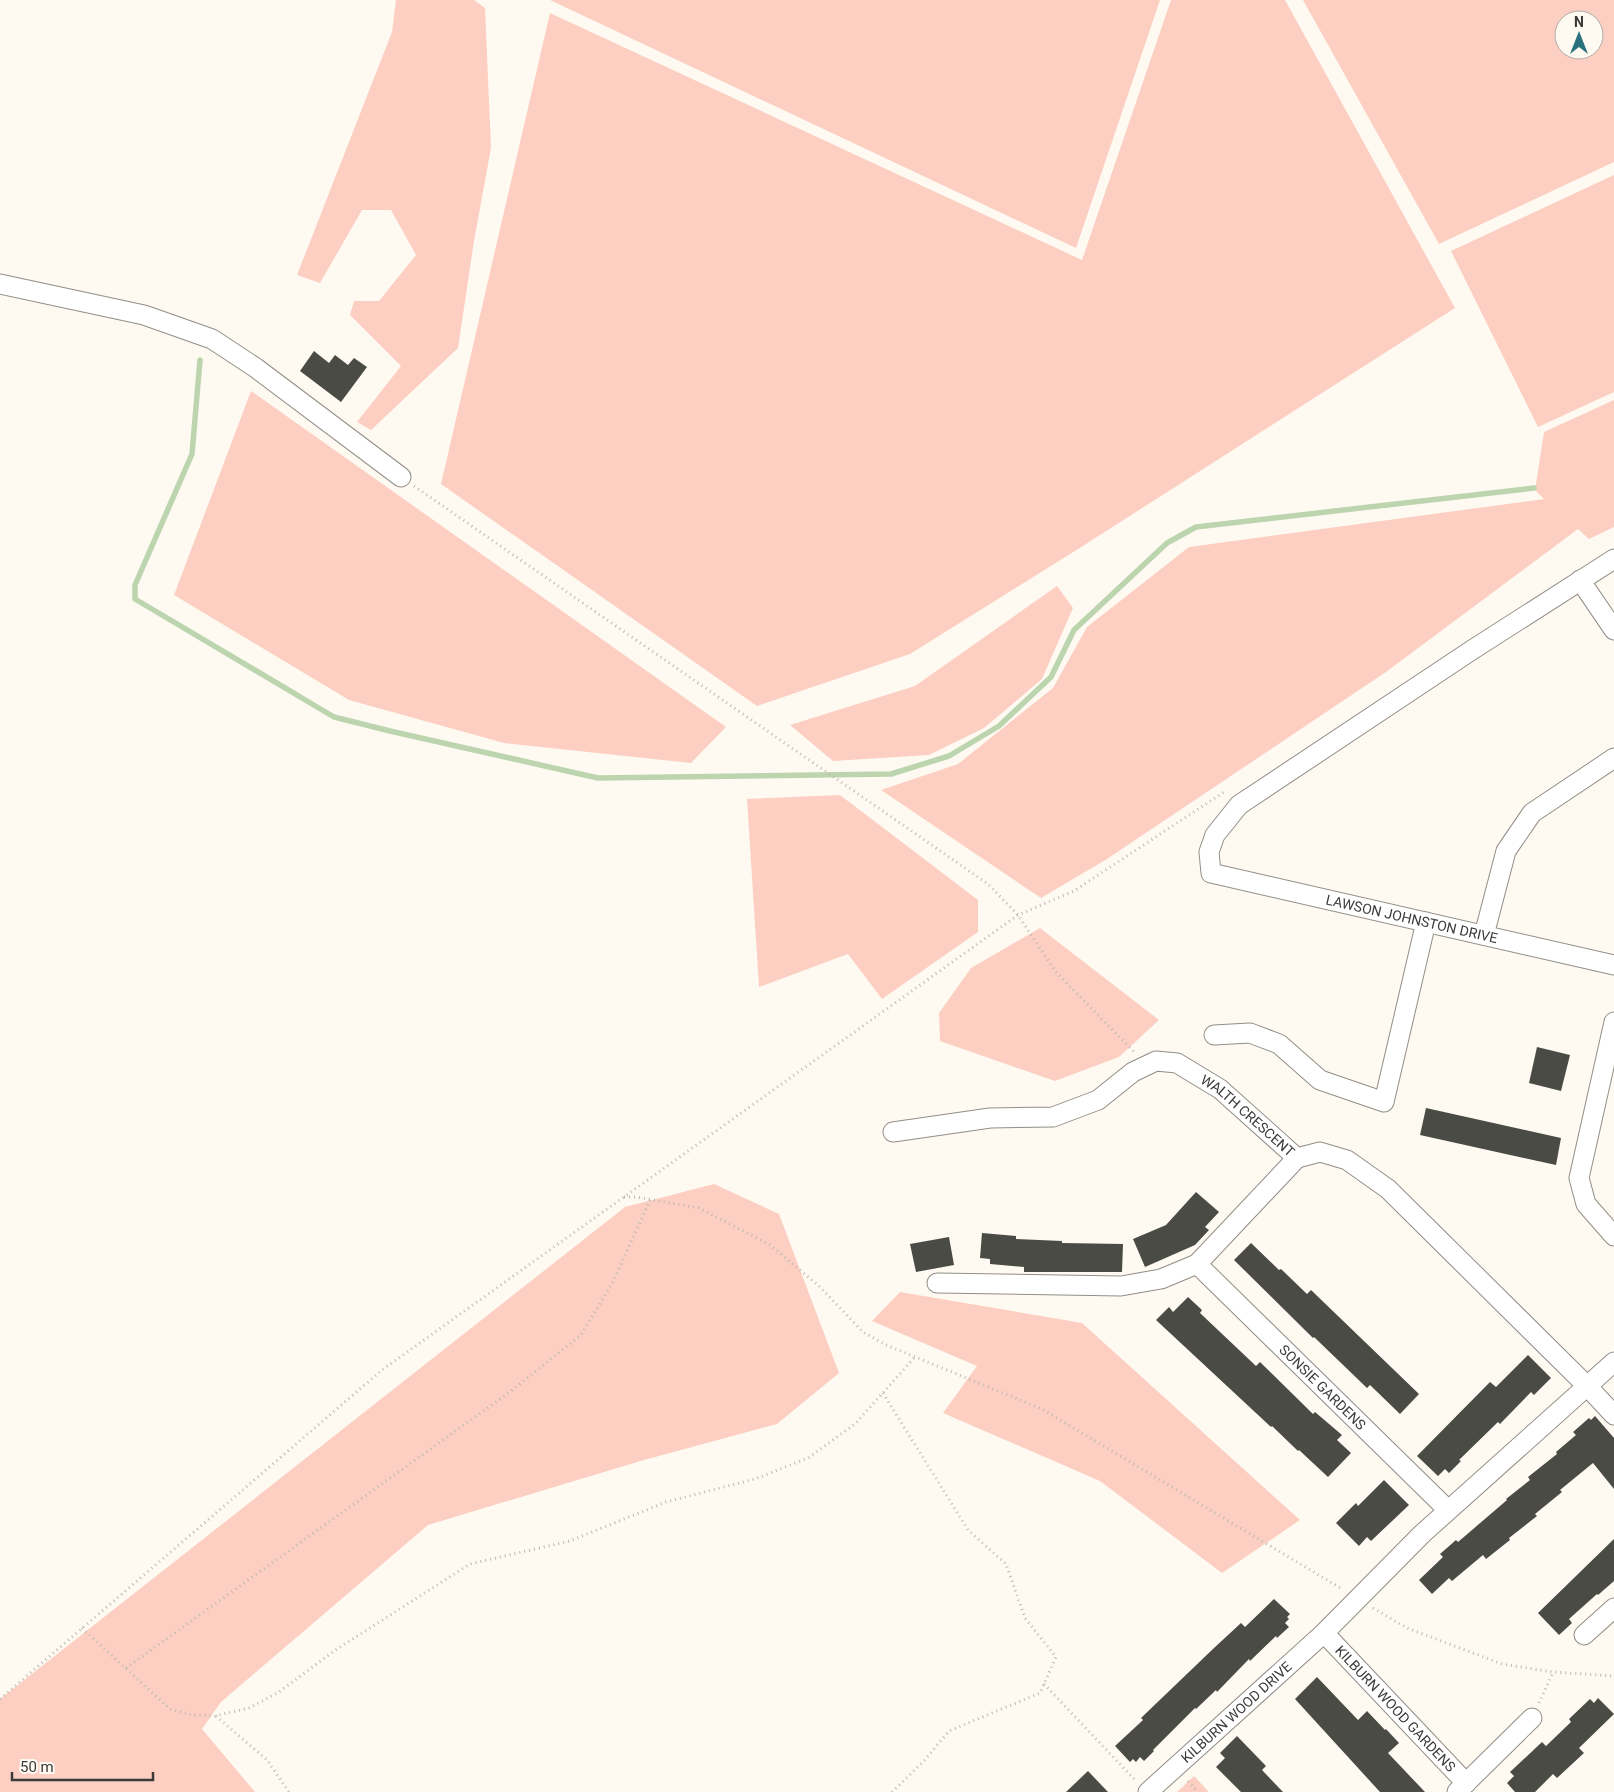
<svg xmlns="http://www.w3.org/2000/svg" width="1614" height="1792" viewBox="0 0 1614 1792" font-family="Roboto,sans-serif">
  <style>
    .green { fill: #fdcfc3; fill-rule: evenodd }
    .lines { fill: none; stroke-linecap: round; stroke-linejoin: round }
    .stream { stroke: #bcd5af; stroke-width: 5.5 }
    .building { fill: #4a4b44 }
    .minor-casing { stroke: #928e87; stroke-width: 21 }
    .path { stroke: #bcb9b3; stroke-width: 3; stroke-dasharray: 1 4; stroke-linecap: butt }
    .minor { stroke: #fff; stroke-width: 19 }
    .labels { text-anchor: middle; stroke-width: 5; stroke-linejoin: round; paint-order: stroke }
    .street-label { font-size: 14px; fill: #3c3a37; stroke: #fefaf2 }
  </style>
  <rect width="100%" height="100%" fill="#fefaf2"/>
  <g class="green">
    <path d="M396 0H474L485 8 491 148 474 241 458 348 371 430 357 422 401 366 350 315 354 301H379L416 255 391 210H362L320 283 297 275 392 32Z"/>
    <path d="M550 0H1160L1076 248Z"/>
    <path d="M1171 0H1285L1455 308 1075 551 910 654 757 706 441 484 550 13 1082 260Z"/>
    <path d="M1303 0H1614V162L1439 244ZM1564 20H1594V50H1564Z"/>
    <path d="M1614 175V392L1538 427 1451 251Z"/>
    <path d="M251 391 726 727 691 763 504 743 349 700 174 595Z"/>
    <path d="M1614 400V527L1589 539 1578 529 1386 672 1107 859 1041 898 881 790 958 764 1053 688 1087 627 1189 547 1544 499 1535 490 1544 432Z"/>
    <path d="M1057 586 1073 608 1042 679 984 728 929 755 833 761 790 725 915 686Z"/>
    <path d="M840 795 978 900V932L882 999 848 954 759 987 747 799Z"/>
    <path d="M1040 928 1159 1020 1119 1057 1055 1081 940 1041 939 1013 971 968Z"/>
    <path d="M714 1184 779 1214 839 1373 777 1424 644 1460 428 1525 221 1702 202 1729 255 1792H0V1699L625 1207Z"/>
    <path d="M900 1292 1082 1323 1300 1520 1222 1573 1100 1481 943 1413 977 1366 872 1321Z"/>
    <path d="M1194 1776 1209 1792H1177Z"/>
  </g>
  <g class="lines">
    <path class="stream" d="M200 360 192 454 135 585V599L334 717 390 731 598 778 891 774 949 756 999 726 1051 677 1074 630 1167 543 1196 527 1534 488"/>
  </g>
  <g class="building">
    <path d="M314 351 329 363 335 355 348 365 354 358 367 367 341 402 300 371Z"/>
    <path d="M1537 1047 1570 1055 1561 1091 1529 1083Z"/>
    <path d="M1426 1108 1561 1138 1556 1165 1420 1135Z"/>
    <path d="M1196 1192 1219 1212 1205 1227 1209 1230 1195 1245 1145 1267 1133 1239 1166 1225Z"/>
    <path d="M982 1233 1016 1236V1239L1062 1241V1243L1123 1244 1122 1272H1024V1267L990 1264V1259L980 1258Z"/>
    <path d="M949 1237 954 1265 916 1272 910 1244Z"/>
    <path d="M1251 1243 1279 1270 1281 1269 1307 1294 1311 1290 1419 1394 1400 1414 1370 1385 1367 1388 1314 1337 1313 1338 1234 1260Z"/>
    <path d="M1188 1297 1202 1310 1200 1313 1256 1366 1260 1362 1313 1414 1315 1412 1342 1435 1337 1440 1351 1453 1328 1477 1299 1450 1298 1451 1272 1426 1271 1427 1156 1320 1169 1307 1173 1312Z"/>
    <path d="M1528 1355 1551 1378 1534 1395 1531 1392 1500 1424 1498 1422 1459 1460 1461 1461 1449 1473 1445 1469 1438 1476 1417 1456 1490 1382 1496 1387Z"/>
    <path d="M1595 1416 1614 1438V1489L1593 1463 1560 1490 1562 1492 1535 1514 1537 1516 1509 1538 1510 1540 1486 1559 1483 1555 1452 1581 1449 1578 1432 1594 1419 1580 1443 1557 1440 1554 1456 1540 1458 1542 1507 1500 1506 1499 1530 1480 1528 1477 1557 1454 1556 1452 1576 1435 1573 1432 1589 1418 1591 1420Z"/>
    <path d="M1384 1480 1409 1505 1371 1541 1367 1537 1359 1546 1336 1523 1356 1503 1358 1506Z"/>
    <path d="M1614 1539V1581L1598 1595 1597 1594 1569 1619 1572 1623 1559 1635 1538 1613Z"/>
    <path d="M1274 1599 1290 1614 1287 1617 1289 1619 1285 1623 1289 1627 1277 1638 1276 1636 1250 1661 1249 1659 1217 1692 1216 1690 1196 1709 1195 1708 1153 1750 1154 1751 1144 1761 1140 1757 1136 1762 1133 1759 1130 1762 1115 1746 1143 1720 1141 1718 1214 1648 1241 1623 1245 1627Z"/>
    <path d="M1317 1677 1358 1720 1367 1711 1385 1730 1386 1729 1399 1743 1388 1753 1425 1792H1380L1295 1699Z"/>
    <path d="M1598 1698 1614 1714 1579 1748 1584 1753 1557 1778 1553 1774 1535 1792H1515L1507 1783 1514 1776 1510 1772 1542 1742 1546 1746 1571 1722 1569 1719 1590 1699 1594 1703Z"/>
    <path d="M1237 1736 1266 1766 1262 1770 1283 1792H1241L1216 1767 1225 1758 1220 1753Z"/>
    <path d="M1088 1771 1108 1792H1066Z"/>
  </g>
  <g class="lines">
    <g class="minor-casing">
      <g id="minor">
        <path d="M0 284 144 315 212 339 256 368 401 477"/>
        <path id="s1" d="M1614 559 1472 650 1239 805 1215 835 1209 852 1211 873 1614 965"/>
        <path d="M1580 580 1614 630"/>
        <path d="M1484 935 1506 851 1532 813 1614 758"/>
        <path d="M1614 1022 1579 1178 1586 1204 1614 1236"/>
        <path d="M1214 1035 1250 1033 1279 1044 1320 1080 1384 1102 1426 922"/>
        <path id="s2" d="M893 1132 990 1118 1053 1117 1098 1100 1133 1072 1156 1061 1177 1063 1220 1089 1297 1158 1320 1152 1347 1160 1388 1189 1587 1386 1614 1415"/>
        <path id="s3" d="M1197 1264 1448 1510"/>
        <path d="M937 1283 1121 1286 1161 1279 1197 1264 1297 1158"/>
        <path id="s4" d="M1324 1633 1466 1783 1457 1792"/>
        <path d="M1584 1635 1614 1608"/>
        <path d="M1466 1783 1532 1718"/>
        <path id="s5" d="M1148 1792 1324 1633 1422 1534 1614 1362"/>
      </g>
    </g>
    <g class="path">
      <path d="M414 486 988 884 1018 915 1055 971 1134 1052"/>
      <path d="M624 1197H636L699 1208 770 1245 819 1286 863 1332 886 1345 1042 1409 1342 1589"/>
      <path d="M883 1393 968 1530 1006 1564 1025 1618 1056 1657 1040 1693 949 1731 923 1762 892 1792"/>
      <path d="M1373 1608 1407 1628 1502 1664 1553 1672 1614 1676"/>
      <path d="M82 1628 170 1709 192 1715 215 1716 249 1708 279 1692 334 1651 470 1564 570 1541 666 1502 755 1479 808 1458 855 1424 914 1358"/>
      <path d="M126 1668 511 1391 581 1335 613 1282 650 1200"/>
      <path d="M1044 1684 1136 1781"/>
      <path d="M0 1699 382 1370 1018 915 1074 891 1224 792"/>
      <path d="M1539 1703 1553 1672"/>
      <path d="M216 1716 267 1760 289 1792"/>
      <path d="M1188 1781 1198 1792"/>
    </g>
    <use href="#minor" class="minor"/>
  </g>
  <g class="labels">
    <g class="street-label">
      <text dy="5" stroke="none"><textPath href="#s1" startOffset="732">LAWSON JOHNSTON DRIVE</textPath></text>
      <text dy="5" stroke="none"><textPath href="#s2" startOffset="389">WALTH CRESCENT</textPath></text>
      <text dy="5" stroke="none"><textPath href="#s3" startOffset="176">SONSIE GARDENS</textPath></text>
      <text dy="5" stroke="none"><textPath href="#s4" startOffset="104">KILBURN WOOD GARDENS</textPath></text>
      <text dy="5" stroke="none"><textPath href="#s5" startOffset="119">KILBURN WOOD DRIVE</textPath></text>
    </g>
  </g>
  <g transform="translate(1579 35)"><circle r="24" fill="#fefaf2" stroke="#b0ada7"/>
  <path d="M0-4L9 19L0 12L-9 19Z" fill="#29717c"/>
  <text y="-8" font-size="14" font-weight="bold" text-anchor="middle" fill="#3c3a37">N</text>
  </g>
  <path d="M12 1772v8h141v-8" fill="none" stroke="#3c3a37" stroke-width="2.5"/>
  <text x="20" y="1772" font-size="15" fill="#3c3a37" stroke="#fefaf2" stroke-width="4" paint-order="stroke">50 m</text>
</svg>
